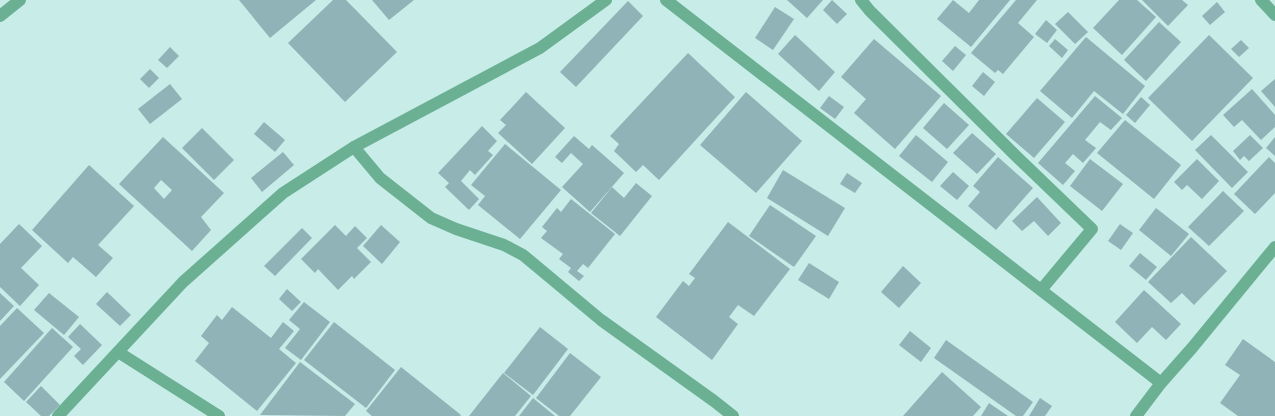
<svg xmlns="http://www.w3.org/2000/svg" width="1275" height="416" viewBox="0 0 1275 416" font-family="Mulish,sans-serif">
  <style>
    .building { fill: #8fb3b7; fill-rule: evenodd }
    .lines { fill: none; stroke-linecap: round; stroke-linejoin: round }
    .street { stroke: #6cb094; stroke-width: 12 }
  </style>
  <rect width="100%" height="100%" fill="#c8ede8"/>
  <g class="building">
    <path d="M239 0H316L270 38Z"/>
    <path d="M333 0H346L397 52 345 102 288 43Z"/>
    <path d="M372 0H414L389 20Z"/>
    <path d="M787 0H823L807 18Z"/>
    <path d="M832 0 847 14 837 24 823 10Z"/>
    <path d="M953 0 969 13 979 0H1010L971 47 937 19Z"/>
    <path d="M1016 0H1037L1018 23 1034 37 1003 74 998 70 995 73 971 53Z"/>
    <path d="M1119 0H1137L1156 17 1122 55 1093 28Z"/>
    <path d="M1142 0H1182L1188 5 1168 26Z"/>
    <path d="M628 1 643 16 576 87 560 72Z"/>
    <path d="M1217 2 1225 12 1210 25 1202 16Z"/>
    <path d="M775 7 794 19 773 50 755 38Z"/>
    <path d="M1068 12 1088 32 1075 44 1055 24Z"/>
    <path d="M1046 20 1057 30 1047 43 1035 34Z"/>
    <path d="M1159 22 1181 42 1146 81 1124 60Z"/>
    <path d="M795 35 835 72 819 91 778 54Z"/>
    <path d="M1209 35 1253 78 1192 141 1148 98Z"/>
    <path d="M1086 37 1145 86 1123 114 1094 91 1072 118 1040 91Z"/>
    <path d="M874 39 941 96 895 149 854 113 866 99 841 77Z"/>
    <path d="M1055 39 1068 50 1062 58 1049 46Z"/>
    <path d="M1241 40 1249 48 1239 57 1231 49Z"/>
    <path d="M955 46 966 55 953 71 942 61Z"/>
    <path d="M170 47 179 56 167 68 158 60Z"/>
    <path d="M688 53 735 97 659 180 643 165 636 172 614 151 619 144 610 136Z"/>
    <path d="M150 69 159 78 149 88 140 79Z"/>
    <path d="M983 72 995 82 984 96 972 86Z"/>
    <path d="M1275 79V107L1261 91Z"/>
    <path d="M170 84 182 99 150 124 138 109Z"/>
    <path d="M1252 89 1275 115V127L1261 140 1242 120 1234 127 1223 115Z"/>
    <path d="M526 92 565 128 532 164 498 133 506 125 500 120Z"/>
    <path d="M746 92 802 141 756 193 700 145Z"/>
    <path d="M829 96 844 107 835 119 820 108Z"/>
    <path d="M1095 96 1122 118 1111 130 1100 122 1085 140 1096 148 1083 163 1073 154 1065 163 1075 171 1063 185 1038 163Z"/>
    <path d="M1141 97 1150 105 1135 123 1126 115Z"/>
    <path d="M1037 98 1065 122 1034 158 1006 134Z"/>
    <path d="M944 103 969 125 947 149 923 128Z"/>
    <path d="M1125 120 1181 165 1154 199 1097 153Z"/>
    <path d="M264 122 285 140 275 152 254 134Z"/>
    <path d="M482 126 497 141 488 151 493 155 475 175 470 170 461 181 479 199 469 210 445 187 449 183 438 173Z"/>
    <path d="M202 128 234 160 214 180 182 148Z"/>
    <path d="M972 133 996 154 977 174 953 153Z"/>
    <path d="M916 135 948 162 932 182 899 156Z"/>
    <path d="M1211 135 1248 172 1232 188 1195 150Z"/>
    <path d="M1250 135 1263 148 1249 161 1244 156 1240 160 1233 151Z"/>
    <path d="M574 136 589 149 592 145 624 173 590 212 562 187 583 164 571 153 562 163 555 157Z"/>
    <path d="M163 137 224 193 201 217 211 230 192 251 119 184ZM161 180 172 190 164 199 154 188Z"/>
    <path d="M1275 137V156L1266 148Z"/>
    <path d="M505 144 561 190 520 239 478 205 485 196 471 185Z"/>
    <path d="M283 152 294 165 262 192 251 178Z"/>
    <path d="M998 157 1033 188 996 230 968 206 980 192 973 186Z"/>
    <path d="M1269 157 1275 163V193L1255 214 1234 194Z"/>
    <path d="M1090 159 1123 184 1102 211 1070 186Z"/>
    <path d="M1197 159 1219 181 1202 199 1187 185 1182 190 1174 182Z"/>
    <path d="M89 165 134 206 98 245 113 258 96 277 73 257 68 263 32 230Z"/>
    <path d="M783 170 845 208 828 236 767 198Z"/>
    <path d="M953 172 969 186 957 200 940 186Z"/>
    <path d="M847 173 862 183 855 193 840 184Z"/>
    <path d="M636 183 652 196 620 236 591 213 612 187 624 198Z"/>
    <path d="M1223 191 1244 211 1209 246 1188 227Z"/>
    <path d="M1037 197 1061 223 1048 236 1034 221 1022 231 1012 221Z"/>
    <path d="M571 199 615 234 588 268 583 264 577 271 584 276 579 281 568 272 571 268 559 259 563 254 541 238 547 231 542 227 557 208 561 212Z"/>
    <path d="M770 205 816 236 794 267 749 236Z"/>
    <path d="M1156 208 1189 234 1171 256 1139 230Z"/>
    <path d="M728 222 790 269 754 316 738 305 729 317 738 324 712 360 656 317 683 281 689 286 695 278 689 274Z"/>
    <path d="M19 224 42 246 21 268 39 285 20 306 0 287V244Z"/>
    <path d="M1120 224 1133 233 1121 250 1108 241Z"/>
    <path d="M335 225 346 236 355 226 367 238 357 248 371 262 354 279 352 276 338 290 318 269 315 273 301 259Z"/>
    <path d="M381 225 400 242 382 264 363 246Z"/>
    <path d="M302 228 312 238 275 276 264 266Z"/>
    <path d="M1191 237 1227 271 1194 305 1182 293 1171 303 1148 282Z"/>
    <path d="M1140 253 1157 267 1146 280 1129 266Z"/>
    <path d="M809 263 839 282 829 299 798 280Z"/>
    <path d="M903 266 921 283 899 308 881 292Z"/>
    <path d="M287 289 301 302 292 311 279 299Z"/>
    <path d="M1144 290 1181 324 1166 340 1152 327 1137 343 1115 322Z"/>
    <path d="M107 292 131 315 120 326 96 304Z"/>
    <path d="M0 293 14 306 0 321Z"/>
    <path d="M49 293 79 317 64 335 34 310Z"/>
    <path d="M304 302 330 322 301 360 285 348 300 329 289 320Z"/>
    <path d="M232 307 271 338 283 322 294 331 279 349 296 363 257 411 195 361 209 343 201 336 217 315 222 320Z"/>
    <path d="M17 308 44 333 0 379V326Z"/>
    <path d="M334 322 395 370 366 408 304 360Z"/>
    <path d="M80 324 102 345 83 365 74 356 81 349 68 337Z"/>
    <path d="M540 327 568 349 533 395 504 373Z"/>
    <path d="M52 328 73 347 24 401 4 382Z"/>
    <path d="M910 331 931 348 921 362 899 345Z"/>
    <path d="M1243 339 1275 362V416H1238L1220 403 1240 375 1225 365Z"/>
    <path d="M946 340 1033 402 1023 416H1016L934 358Z"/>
    <path d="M570 353 601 377 570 416H559L536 398Z"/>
    <path d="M300 362 355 404 345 416 260 415Z"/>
    <path d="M401 367 461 415 460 416H372L366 411Z"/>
    <path d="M942 372 981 407 973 416H903Z"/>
    <path d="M503 373 531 396 515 416H469Z"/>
    <path d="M41 386 60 405 49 416H41L26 402Z"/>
    <path d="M533 398 555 416H519Z"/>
    <path d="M1040 398 1052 406 1045 416H1029Z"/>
    <path d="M989 403 1008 416H981Z"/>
  </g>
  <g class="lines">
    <g class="street">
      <path d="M666 0 1161 383"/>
      <path d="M861 0 870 11 1017 157 1092 229 1041 290"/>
      <path d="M1261 0 1275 15"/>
      <path d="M0 16 20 0"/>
      <path d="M354 147 380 178 431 218 456 229 504 245 523 255 601 320 714 401 733 416"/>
      <path d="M118 352 219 416"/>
      <path d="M58 416 183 282 283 193 354 147 540 48 606 0"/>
      <path d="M1136 416 1161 383 1192 348 1275 247"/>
    </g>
  </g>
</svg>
